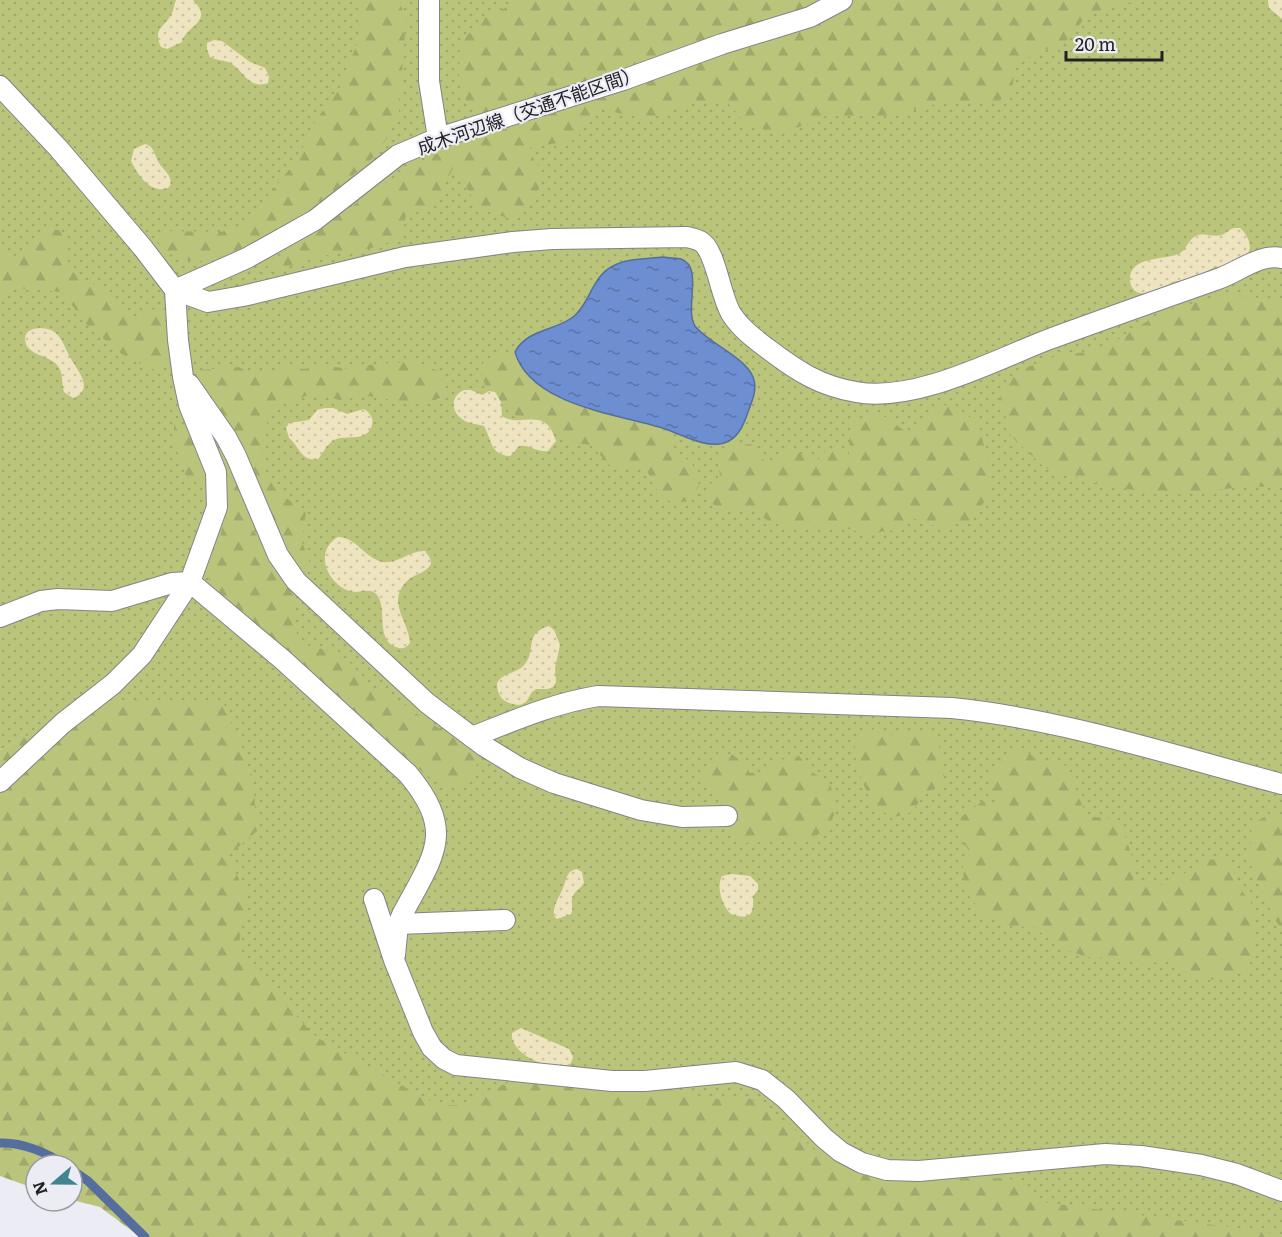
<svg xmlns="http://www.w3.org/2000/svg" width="1282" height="1237" viewBox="0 0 1282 1237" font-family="Literata,'Noto Sans JP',serif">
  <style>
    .grass { fill: url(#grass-dots) }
    .forest { fill: url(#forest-firs) }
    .sand { fill: url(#sand-dots) }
    .water { fill: url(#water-ripples); stroke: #566e9d; stroke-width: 1.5 }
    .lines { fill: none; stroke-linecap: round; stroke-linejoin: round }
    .stream { stroke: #566e9d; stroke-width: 9 }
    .lane-casing { stroke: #83838a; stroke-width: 22 }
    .lane { stroke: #fff; stroke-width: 20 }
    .labels { text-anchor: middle; stroke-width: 4.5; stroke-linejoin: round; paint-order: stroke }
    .street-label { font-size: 18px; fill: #222225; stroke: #ececf4 }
  </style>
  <defs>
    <pattern id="grass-dots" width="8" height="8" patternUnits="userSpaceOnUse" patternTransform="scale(1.5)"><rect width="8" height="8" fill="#bac57b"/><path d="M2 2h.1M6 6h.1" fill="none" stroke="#a0a96a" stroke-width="1.8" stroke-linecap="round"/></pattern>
    <pattern id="forest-firs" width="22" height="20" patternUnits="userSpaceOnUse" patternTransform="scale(1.5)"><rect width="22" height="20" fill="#bac57b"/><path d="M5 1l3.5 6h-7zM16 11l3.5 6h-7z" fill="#a0a96a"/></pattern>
    <pattern id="sand-dots" width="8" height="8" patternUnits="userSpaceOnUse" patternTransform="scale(1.5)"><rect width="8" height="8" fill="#eee4bf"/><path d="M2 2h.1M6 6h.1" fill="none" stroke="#ccc3a4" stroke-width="1.8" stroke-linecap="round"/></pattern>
    <pattern id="water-ripples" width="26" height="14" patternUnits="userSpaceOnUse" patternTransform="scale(1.5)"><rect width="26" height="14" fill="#6d8fd1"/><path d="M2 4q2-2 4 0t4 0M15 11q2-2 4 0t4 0" fill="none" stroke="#5974a9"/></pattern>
  </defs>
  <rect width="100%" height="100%" fill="#ececf4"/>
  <path class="grass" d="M0 0H1282V1237L272 1095 99 700 0 750Z"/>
  <g class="forest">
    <path d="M358 0H399L406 20 399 111 388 137 374 157 337 189 287 224 241 249 209 262 182 259 161 250 158 240 166 231 221 232 244 224 267 197 297 160 316 120 339 89 359 39Z"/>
    <path d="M522 0H1144L1141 3 1115 5 1085 18 1067 40 1017 63 1011 92 996 103 943 102 890 116H826L786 132 749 127 728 103H691L647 119 600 109 575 140 527 148 542 172 536 201 508 218 479 209 454 166 432 210 406 214 402 238 371 248 316 257 270 273 267 264 411 166 477 135 481 116 469 107 459 85 460 43 482 19Z"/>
    <path d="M42 229 60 230 68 246V269L103 290 136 319 152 309 164 316 173 355 158 371 128 359 87 325 62 292 14 288 0 295V249L11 259 28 246Z"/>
    <path d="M1227 294 1282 301V488L1251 486 1172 495 1105 486 1045 468 1011 436 1000 397 1017 371 1054 357 1103 349 1162 312Z"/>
    <path d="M506 352 522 359 529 379 550 382 560 401 580 397 597 416 611 409 662 423 672 436 675 451 692 463 699 485 690 501 672 503 658 492 646 469 610 466 591 445 569 442 552 424 524 422C511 410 491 399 484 382 481 377 483 369 483 363L495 353Z"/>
    <path d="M413 362 436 370 445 386 440 398 418 404 368 396 339 400 317 393 274 405C261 436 254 460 276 490 279 494 300 507 306 512L302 542 309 561 307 574 294 567 257 490 244 449 220 411 198 382 202 370 238 367 260 376 286 367 304 369 322 365 349 369 375 364Z"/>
    <path d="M954 405 978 424 989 463 990 495 968 522 938 527 912 518 898 530 862 533 834 525 800 530 769 522 753 509 724 512 710 502 706 488 720 476 717 457 729 446 751 444 770 468 792 448 815 463 828 449 849 454 850 425 868 415 886 417 910 435 937 406Z"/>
    <path d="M174 424 194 426 208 472 201 484 186 476 174 443Z"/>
    <path d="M222 456 233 469 253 531 271 551 297 593 293 615 299 643 330 651 352 664 362 685 388 692 424 719 458 740 477 761 475 774 459 786H441L411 763 359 720 319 679 274 645 228 603 211 586 206 566 217 548 225 517 221 481Z"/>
    <path d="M99 699 224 704 253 778 257 831 228 856 248 899 237 952 316 1037 437 1105H460L509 1082 564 1083 624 1089H674L710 1099 749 1098 788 1123 817 1153 882 1174 1011 1179 1042 1202 1282 1234V1237H140L100 1207 72 1200V1165H36V1189L0 1176V750Z"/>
    <path d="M877 727 894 736 913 729 931 734 944 755V784L925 793 912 812 895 817 875 809C865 787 851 763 856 739Z"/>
    <path d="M1023 748 1041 763 1064 764 1087 816 1120 820 1134 863 1133 881 1165 885 1207 860 1230 858 1237 884 1253 906 1255 940 1248 970 1216 980 1184 975 1168 961 1142 964 1122 958 1086 957 1059 947 1034 927 1004 926 983 914 964 889 963 865 970 851 958 837 961 817 983 801 1000 805 987 777 1005 756Z"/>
    <path d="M731 754 742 761 750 773 768 772 780 760 799 756 813 773 829 781 837 807 829 827 810 840 791 842 774 837 763 842 739 843 721 825V796L703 779 710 760Z"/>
    <path d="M1273 812 1282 815V929L1275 920 1249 861 1252 824Z"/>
  </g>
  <g class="sand">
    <path d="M176 0H193C215 22 186 25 182 42L167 49 161 47C153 28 163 29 171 15 174 10 174 5 176 0Z"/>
    <path d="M1268 0H1282V19L1269 8Z"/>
    <path d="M214 40 222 41 250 62 265 68 269 76 268 83C247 90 244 69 228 62 222 60 216 60 210 57L207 50V43Z"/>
    <path d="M145 144C155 147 154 155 159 163 164 171 171 174 171 184L168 188C150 194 138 175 131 161L134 149Z"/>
    <path d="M1234 228H1240C1258 245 1250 263 1225 267 1222 267 1219 266 1216 267 1208 269 1202 276 1195 279 1188 282 1179 280 1172 282 1163 291 1133 303 1130 281 1128 256 1164 260 1179 254 1186 250 1188 241 1194 237 1203 231 1213 238 1222 235 1226 233 1230 229 1234 228Z"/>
    <path d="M39 328C61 328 62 343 71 359 78 371 95 390 73 398L64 392C61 383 64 373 57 365 48 354 25 356 25 338 26 330 33 329 39 328Z"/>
    <path d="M464 390H471L482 395 489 391 495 392 501 402 502 416C521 429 545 404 556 441L548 451C536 453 525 441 517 448 515 451 513 454 510 456 490 455 492 440 484 426 477 424 471 424 465 421 451 413 449 397 464 390Z"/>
    <path d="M325 408H333L347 414 364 409C370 413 374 418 372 425 367 443 347 434 334 440 327 444 323 453 318 459 301 462 300 447 289 438L286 428 289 423 309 420 317 410Z"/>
    <path d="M338 537C355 537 363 555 379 561 395 567 409 550 425 551L430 558 431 564C425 574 416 573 408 580 385 601 409 621 410 643 407 647 404 649 399 648 374 643 388 608 377 595 371 588 363 592 355 592 339 591 323 572 325 556 326 547 331 541 338 537Z"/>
    <path d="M549 626 554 630 560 645 555 668 556 682 553 687 548 689H536L532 692 526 702 520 705C505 704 497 698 497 683 503 672 517 674 525 664 537 649 523 634 549 626Z"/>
    <path d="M577 869 582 872 584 883C581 888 573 892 572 899 571 905 574 908 571 914L557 919 554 916C553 904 559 898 563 888 567 879 566 871 577 869Z"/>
    <path d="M732 874 750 876 758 884V890L753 896C754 914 751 921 731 914 722 906 716 887 722 876Z"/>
    <path d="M521 1028 569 1049 573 1057 571 1063C555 1074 509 1055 512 1033Z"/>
  </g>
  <path class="water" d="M663 257C669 258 676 258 681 259 704 267 684 309 695 326 708 343 745 357 753 377 758 389 752 401 748 412 744 424 738 439 724 443 704 449 678 432 659 427 615 414 530 404 515 352 527 329 555 331 573 317 590 304 592 276 613 266 627 258 647 259 663 257Z"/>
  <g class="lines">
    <g class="stream">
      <path d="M0 1143C22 1142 48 1153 65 1165"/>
      <path d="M72 1170 88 1181 145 1237"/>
    </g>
    <g class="lane-casing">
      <g id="lane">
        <path d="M429 0V81L438 138"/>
        <path d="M0 86 59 149 143 248 175 290 208 302 243 296 405 257 513 242 552 239 687 237C691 238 696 239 700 241 716 249 720 297 732 315 741 329 755 339 768 349 797 371 820 386 856 392 914 403 993 361 1047 340 1104 319 1161 299 1218 279 1238 272 1261 253 1282 258"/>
        <path d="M189 384 226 437 236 456 278 555 296 581 427 703 452 722 484 746 520 768 554 783 641 810 682 817 727 816"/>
        <path d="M0 617 41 601 58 599 112 601 172 583 190 582 283 660 408 774C457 833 433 856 402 915L398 924 395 955"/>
        <path d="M472 737C513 721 554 703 598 696L952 708C1062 719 1175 756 1282 784"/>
        <path d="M0 782 63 723 113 684 142 655 190 582 217 507 216 472 189 405 183 377 178 340 175 290 247 258 315 220 398 155 438 138 623 80 722 44 810 17 842 0"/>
        <path d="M374 899 394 960 423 1032 432 1048 444 1059 456 1065 612 1081H645L736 1072 762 1080 786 1099 824 1138 841 1152 862 1163 887 1170 919 1171 1105 1154 1141 1156 1201 1165 1237 1174 1282 1191"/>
        <path d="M398 924 505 920"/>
      </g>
    </g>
    <use href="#lane" class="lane"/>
  </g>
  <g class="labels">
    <g class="street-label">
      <text transform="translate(529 111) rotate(-19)" y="6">成木河辺線（交通不能区間）</text>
    </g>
  </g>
  <g transform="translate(54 1183) rotate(250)"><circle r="28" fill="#ececf4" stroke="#9b9ba1" stroke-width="1.5"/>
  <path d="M0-4.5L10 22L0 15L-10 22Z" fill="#408492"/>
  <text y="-9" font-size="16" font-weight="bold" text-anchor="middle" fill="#222225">N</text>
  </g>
  <path d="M1066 51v9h96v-9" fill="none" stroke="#222225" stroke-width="3"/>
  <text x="1075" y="51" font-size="18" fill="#222225" stroke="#ececf4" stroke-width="4.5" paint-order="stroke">20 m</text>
</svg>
